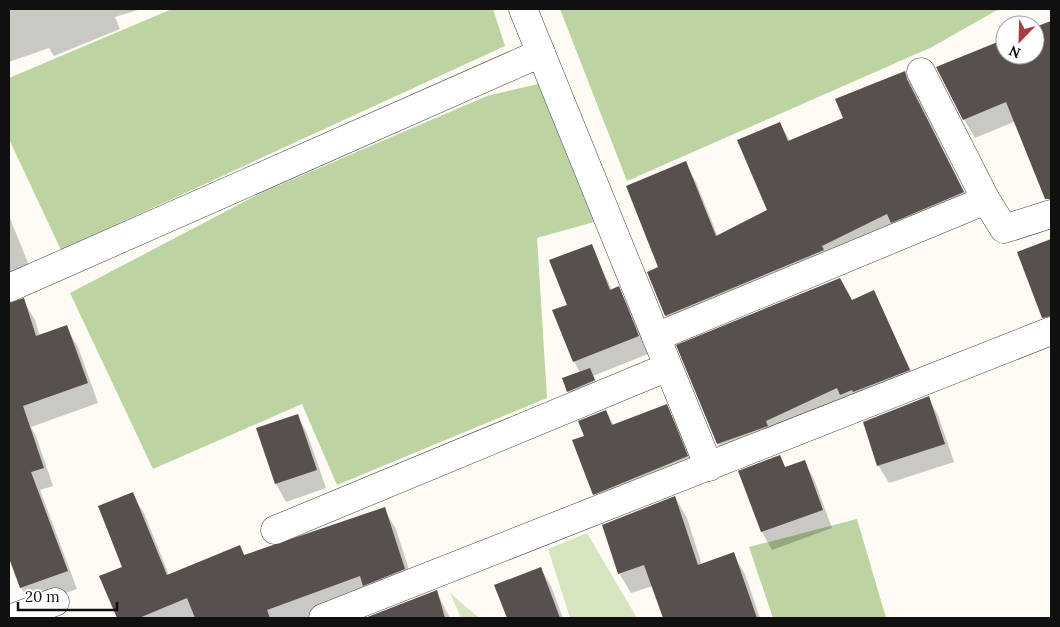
<svg xmlns="http://www.w3.org/2000/svg" width="1060" height="627" viewBox="0 0 1060 627" font-family="Lora,serif">
  <style>
    .green { fill: #d6e5c0 }
    .forest { fill: #bbd4a2 }
    .shadow { fill: #0003 }
    .building { fill: #57504d }
    .lines { fill: none; stroke-linecap: round; stroke-linejoin: round }
    .minor-casing { stroke: #434343; stroke-width: 29 }
    .minor { stroke: #fff; stroke-width: 28 }
  </style>
  <rect width="100%" height="100%" fill="#fdfbf4"/>
  <g class="green">
    <path d="M587 533 637 618H570L548 549Z"/>
    <path d="M450 593 479 618H461Z"/>
  </g>
  <g class="forest">
    <path d="M172 9H493L505 46 61 250 9 139V78Z"/>
    <path d="M560 9H999L932 47 627 181Z"/>
    <path d="M538 84 594 222 537 238 547 398 337 485 302 404 153 469 70 293 261 193 487 96Z"/>
    <path d="M857 519 886 618H773L749 547Z"/>
  </g>
  <g class="shadow">
    <path d="M9 9H141L115 17 120 29 54 56 49 48 9 62Z"/>
    <path d="M1051 23V205L1016 121 975 138 964 119 1005 41V55H1035V29Z"/>
    <path d="M905 72 974 211 677 335 666 316 648 273 660 268 685 163 696 182 718 237 769 210 780 123 790 141 844 119Z"/>
    <path d="M9 216 35 280 9 298Z"/>
    <path d="M1051 243V331L1043 316 1020 255Z"/>
    <path d="M591 245 612 290 618 288 628 305 648 354 593 376 599 390 574 400 568 391 580 373 574 361 568 306Z"/>
    <path d="M873 292 919 387 727 460 718 444 852 301Z"/>
    <path d="M23 300 35 320 40 336 66 327 78 347 98 403 31 427 36 436 53 486 40 490 77 589 32 605 21 588 9 554V424L25 419 11 386 9 387V304Z"/>
    <path d="M928 398 938 415 954 462 889 483 878 465Z"/>
    <path d="M666 406 680 430 701 481 609 519 595 494 586 437 606 411 614 426Z"/>
    <path d="M297 415 307 433 326 488 286 502 276 484 258 428Z"/>
    <path d="M779 456 786 468 804 461 814 479 832 528 772 550 762 532 740 472Z"/>
    <path d="M132 494 144 513 169 575 240 547 245 556 384 509 396 529 415 589 370 596 310 618H119L101 577 124 567Z"/>
    <path d="M675 497 687 518 702 565 733 554 745 574 760 618H665L653 586 631 593 619 573Z"/>
    <path d="M541 569 551 586 563 618H508L496 585Z"/>
    <path d="M436 591 450 618H374L373 616Z"/>
  </g>
  <g class="building">
    <path d="M1051 21V199H1045L1006 102 963 120 936 67 1005 39V55H1035V27Z"/>
    <path d="M905 71 907 79 964 192 891 223 887 214 822 246 824 250 665 316 647 272 658 267 626 186 686 161 716 236 767 210 737 140 780 122 788 141 843 118 835 99Z"/>
    <path d="M1051 239V316L1042 318 1017 252Z"/>
    <path d="M592 244 610 290 619 286 639 336 573 362 552 310 567 305 549 260Z"/>
    <path d="M840 278 852 300 874 290 910 370 853 392 852 390 840 395 837 388 766 421 768 426 717 444 676 345Z"/>
    <path d="M24 298 36 336 67 325 88 383 23 406 44 468 31 472 68 571 20 588 9 558V303Z"/>
    <path d="M590 368 595 380 567 392 562 378Z"/>
    <path d="M929 396 945 444 877 466 863 422Z"/>
    <path d="M667 404 688 456 593 495 572 440 584 436 578 421 606 410 612 425Z"/>
    <path d="M298 414 317 470 275 484 256 428Z"/>
    <path d="M780 455 785 467 805 460 823 510 761 532 738 471Z"/>
    <path d="M133 492 167 575 240 545 244 555 385 507 405 569 363 586 360 576 267 610 270 618H195L187 598 139 618H117L99 576 122 567 98 506Z"/>
    <path d="M675 496 698 565 734 552 757 618H663L644 565 618 574 602 525Z"/>
    <path d="M541 567 560 618H507L494 585Z"/>
    <path d="M437 590 445 618H365Z"/>
  </g>
  <g class="lines">
    <g class="minor-casing">
      <g id="minor">
        <path d="M523 9 709 467"/>
        <path d="M921 72 986 200"/>
        <path d="M9 288 541 53"/>
        <path d="M656 337 986 200 1004 229 1051 214"/>
        <path d="M275 530 668 367"/>
        <path d="M12 618 55 602"/>
        <path d="M323 618 1051 331"/>
      </g>
    </g>
    <use href="#minor" class="minor"/>
  </g>
  <rect width="1060" height="627" fill="none" stroke="#101010" stroke-width="20"/>
  <g transform="translate(1020 40) rotate(203)"><circle r="24" fill="#ffffff" stroke="#9f9f9f"/>
  <path d="M0-4L9 19L0 12L-9 19Z" fill="#af3845"/>
  <text y="-8" font-size="14" font-weight="bold" text-anchor="middle" fill="#101010">N</text>
  </g>
  <path d="M18 602v8h99v-8" fill="none" stroke="#101010" stroke-width="2.5"/>
  <text x="25" y="602" font-size="15" fill="#101010" stroke="#ffffff" stroke-width="4" paint-order="stroke">20 m</text>
</svg>
